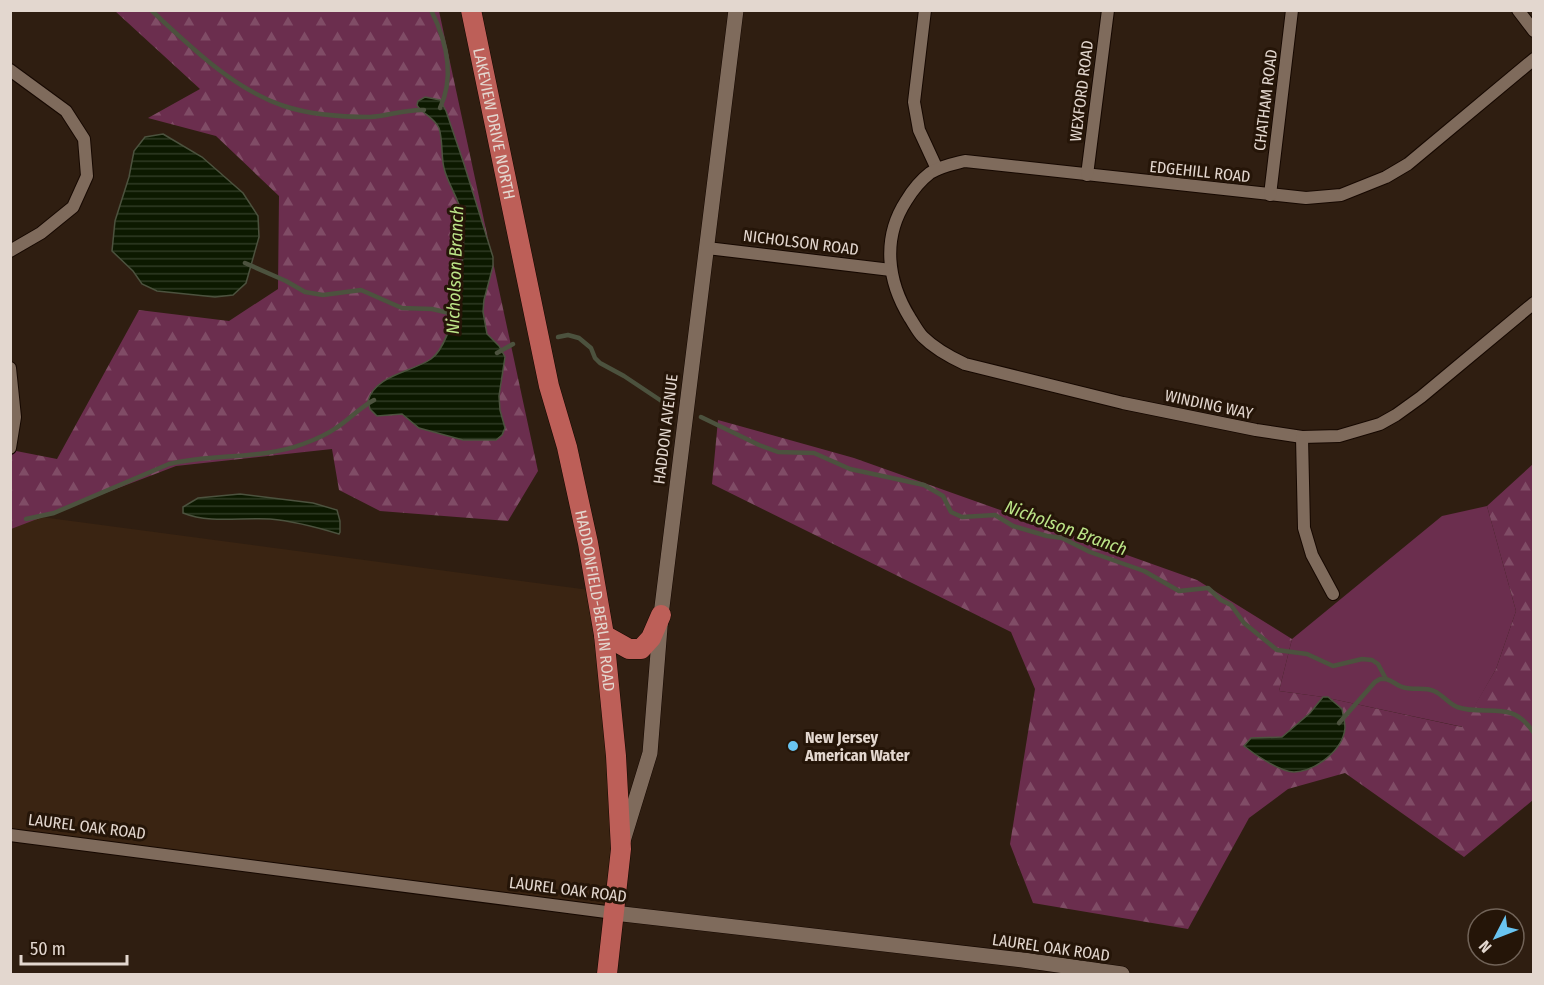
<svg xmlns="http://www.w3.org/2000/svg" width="1544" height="985" viewBox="0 0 1544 985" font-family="'Fira Sans Condensed',sans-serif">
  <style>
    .built { fill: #3a2412 }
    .green { fill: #6b2e4e }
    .forest { fill: url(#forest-firs) }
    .water { fill: url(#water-rules); stroke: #4c523e; stroke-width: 1.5 }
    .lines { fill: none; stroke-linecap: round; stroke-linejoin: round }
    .stream { stroke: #4c523e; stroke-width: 4.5 }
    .minor-casing { stroke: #160801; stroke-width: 14 }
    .tertiary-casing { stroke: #160801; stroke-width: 16 }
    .primary-casing { stroke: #160801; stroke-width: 21 }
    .minor { stroke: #7f6b5c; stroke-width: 12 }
    .tertiary { stroke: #7f6b5c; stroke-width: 15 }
    .primary { stroke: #bd5f58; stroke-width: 20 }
    .poi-dot { fill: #69c4f1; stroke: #251508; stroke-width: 2 }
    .labels { text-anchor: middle; stroke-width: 6; stroke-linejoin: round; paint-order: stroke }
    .street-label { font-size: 16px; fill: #e3d7cf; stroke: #251508 }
    .poi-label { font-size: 16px; font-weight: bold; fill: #e3d7cf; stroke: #251508; text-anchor: start }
    .water-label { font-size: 18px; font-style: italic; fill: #bce588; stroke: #251508 }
  </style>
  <defs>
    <pattern id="forest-firs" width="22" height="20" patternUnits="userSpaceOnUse" patternTransform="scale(1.5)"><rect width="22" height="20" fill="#6b2e4e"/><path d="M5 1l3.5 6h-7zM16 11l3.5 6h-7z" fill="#804c66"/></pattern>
    <pattern id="water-rules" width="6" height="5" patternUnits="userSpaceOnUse" patternTransform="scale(1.5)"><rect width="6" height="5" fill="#0c1900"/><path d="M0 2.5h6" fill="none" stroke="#2f3a24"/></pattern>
  </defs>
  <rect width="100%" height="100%" fill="#2f1e11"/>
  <path class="built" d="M11 513 597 591 604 635 614 913 11 835Z"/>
  <path class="green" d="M1487 506 1516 611 1496 669 1463 727 1323 697 1279 691 1292 639 1442 516Z"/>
  <g class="forest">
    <path d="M115 11H439L538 471 508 521 380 511 339 490 332 449 176 466 11 529V450L57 459 139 310 229 321 278 289 279 196 216 136 148 118 200 89Z"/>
    <path d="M718 420 854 458 1197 580 1292 639 1279 691 1323 697 1462 727 1496 669 1516 611 1487 506 1533 464V800L1464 857 1345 773 1288 789 1249 818 1188 929 1033 903 1010 844 1035 689 1011 632 712 484Z"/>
  </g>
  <g class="water">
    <path d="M425 97 440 100 446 111 464 164 493 257V266L484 300 483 312 487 334 499 346 505 357 499 396 500 410 505 428 502 435 496 440H463L419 428 402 414 377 416 370 409 368 401C375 375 412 372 431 359 457 340 468 246 462 215 459 198 448 185 444 168 441 156 443 140 439 128 434 117 422 114 417 105L418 101Z"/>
    <path d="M163 134 202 157 243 193 258 216 259 237 246 283 233 295 215 297 157 291 142 284 133 271 112 251 115 221 129 177 134 151 145 137Z"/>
    <path d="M240 494 313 503 337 510 340 521V532L339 534C316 527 294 521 270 519 242 517 210 524 183 513V507L198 498Z"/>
    <path d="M1323 697H1328L1342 709C1343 715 1345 722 1345 728 1343 750 1316 771 1294 772 1281 772 1255 755 1244 746L1251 738 1282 737 1310 713Z"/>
  </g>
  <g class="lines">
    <g class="stream">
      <path d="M151 10C190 46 233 89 284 106 311 115 342 117 370 117 388 116 406 109 424 110"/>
      <path d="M431 10C446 40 455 76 440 108"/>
      <path d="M245 263 286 281 305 292 323 295 361 290 402 308 432 309 458 315"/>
      <path d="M558 337 568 335 579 338 591 348 595 358 600 363 624 376 672 408"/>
      <path d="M497 353 513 344"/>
      <path d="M701 417 759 445 778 452 814 453 850 469 924 485 943 496 951 512 962 517 995 515 1013 526 1047 536 1062 538 1090 552 1144 571 1179 591 1208 588 1221 600 1231 605 1244 623 1277 650 1307 654 1333 666 1362 659 1372 660 1378 664 1386 679C1394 681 1398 687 1406 688 1415 690 1426 687 1434 691 1443 695 1448 703 1457 707 1487 717 1511 698 1534 733"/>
      <path d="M26 519 54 513 169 464C213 453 260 460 303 444 314 440 326 435 336 428 350 419 359 408 374 400"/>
      <path d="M1339 723 1375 682 1380 679H1386"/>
    </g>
    <g class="minor-casing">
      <g id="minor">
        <path d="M925 10 914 102 919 130 937 169"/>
        <path d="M1518 10 1534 31"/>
        <path d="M1534 59 1408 164 1386 177 1341 195 1306 198 965 161C953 164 941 166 930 173 921 180 912 191 906 201 882 238 887 281 910 318 914 324 918 332 923 337 935 349 950 357 965 364L1123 403 1256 430 1302 437 1339 436 1380 424 1396 415 1421 397 1534 303"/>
        <path d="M10 70 66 111 84 139 87 176 73 207 41 233 10 251"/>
        <path d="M1087 175 1108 10"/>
        <path d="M1270 195 1292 10"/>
        <path d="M707 248 891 270"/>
        <path d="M10 368 15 417 10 448"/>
        <path d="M1302 437 1304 528 1312 555 1333 594"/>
        <path d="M10 835 614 913"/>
      </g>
    </g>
    <g class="tertiary-casing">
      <g id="tertiary">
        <path d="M623 841 650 753 661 615 736 10"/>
        <path d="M614 913 1023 960 1122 974"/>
      </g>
    </g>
    <g class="primary-casing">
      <g id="primary">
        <path id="s1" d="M471 10 549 386 567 447 588 543 604 635 616 756 621 849 607 974"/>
        <path d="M604 635 629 649H641L651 638 661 615"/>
      </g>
    </g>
    <use href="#minor" class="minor"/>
    <use href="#tertiary" class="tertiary"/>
    <use href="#primary" class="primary"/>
  </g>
  <circle class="poi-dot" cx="793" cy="746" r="6"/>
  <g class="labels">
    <g class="street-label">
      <text transform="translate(1081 91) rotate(-83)" y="6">WEXFORD ROAD</text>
      <text transform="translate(1265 100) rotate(-83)" y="6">CHATHAM ROAD</text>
      <text dy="6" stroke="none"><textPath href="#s1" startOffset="116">LAKEVIEW DRIVE NORTH</textPath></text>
      <text transform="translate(1200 171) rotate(6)" y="6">EDGEHILL ROAD</text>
      <text transform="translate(801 242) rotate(7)" y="6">NICHOLSON ROAD</text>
      <text transform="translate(1209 404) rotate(12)" y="6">WINDING WAY</text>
      <text transform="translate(665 429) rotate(-83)" y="6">HADDON AVENUE</text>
      <text dy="6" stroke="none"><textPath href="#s1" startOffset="604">HADDONFIELD-BERLIN ROAD</textPath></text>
      <text transform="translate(87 826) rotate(7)" y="6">LAUREL OAK ROAD</text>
      <text transform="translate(568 889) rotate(7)" y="6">LAUREL OAK ROAD</text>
      <text transform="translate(1051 947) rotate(8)" y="6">LAUREL OAK ROAD</text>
    </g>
    <g class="poi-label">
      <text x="805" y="743">New Jersey<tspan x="805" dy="18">American Water</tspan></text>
    </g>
    <g class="water-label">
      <text transform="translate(455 270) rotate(-88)" y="6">Nicholson Branch</text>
      <text transform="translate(1066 528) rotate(20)" y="6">Nicholson Branch</text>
    </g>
  </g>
  <rect width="1544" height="985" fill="none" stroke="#e3d7cf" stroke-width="24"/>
  <g transform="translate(1496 937) rotate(228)"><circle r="28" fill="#251508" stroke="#716358" stroke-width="1.5"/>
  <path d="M0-4.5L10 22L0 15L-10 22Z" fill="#69c4f1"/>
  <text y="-9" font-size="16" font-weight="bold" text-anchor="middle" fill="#e3d7cf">N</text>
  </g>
  <path d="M21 955v9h106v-9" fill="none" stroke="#e3d7cf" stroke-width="3"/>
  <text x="30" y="955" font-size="18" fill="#e3d7cf" stroke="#251508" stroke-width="4.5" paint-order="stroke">50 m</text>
</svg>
